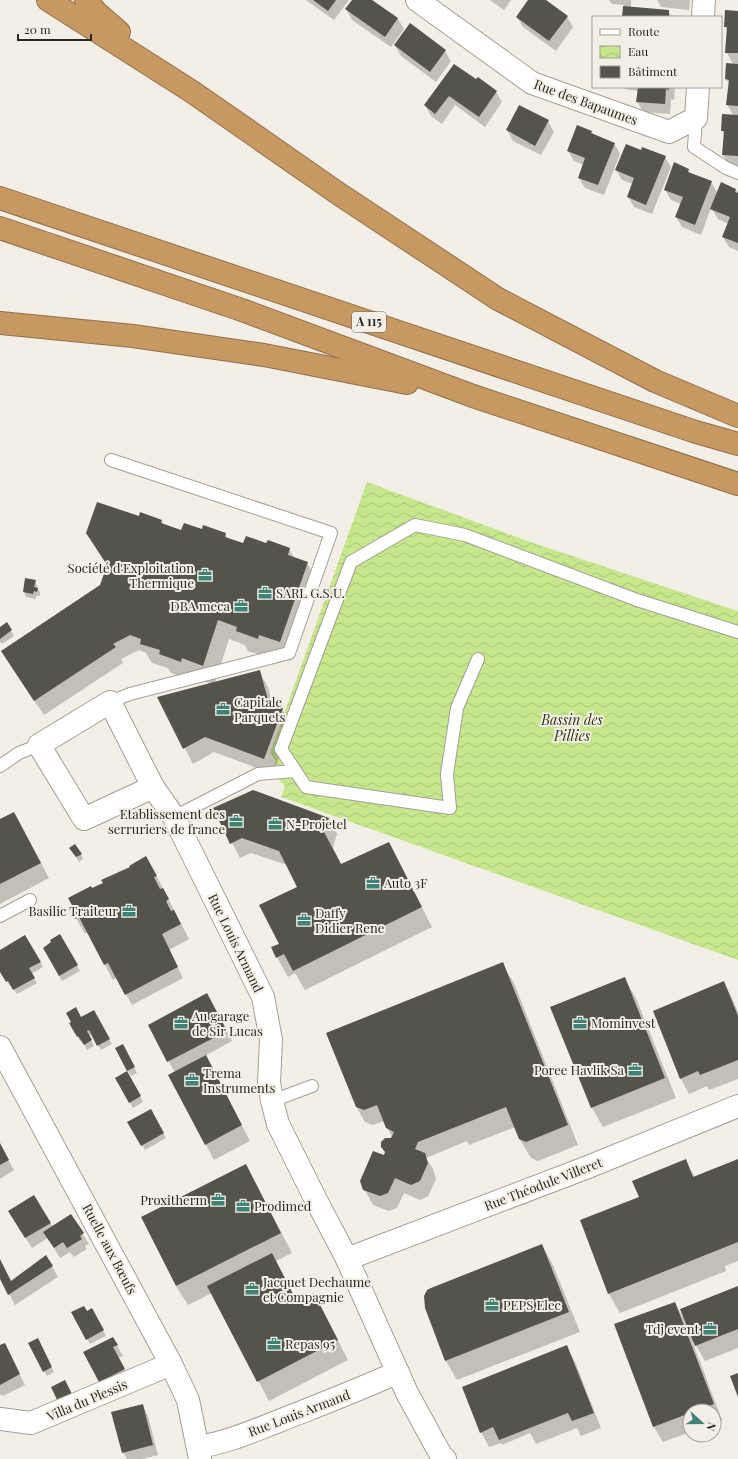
<svg xmlns="http://www.w3.org/2000/svg" width="738" height="1459" viewBox="0 0 738 1459" font-family="'Playfair Display',serif">
  <style>
    .water { fill: url(#water-waves) }
    .shadow { fill: #0003 }
    .building { fill: #54544c }
    .lines { fill: none; stroke-linecap: round; stroke-linejoin: round }
    .service-casing { stroke: #a29f96; stroke-width: 14 }
    .minor-casing { stroke: #a29f96; stroke-width: 24 }
    .motorway-casing { stroke: #8f704b; stroke-width: 24 }
    .service { stroke: #fff; stroke-width: 12 }
    .minor { stroke: #fff; stroke-width: 22 }
    .motorway { stroke: #c79861; stroke-width: 22 }
    .labels { text-anchor: middle; stroke-width: 4; stroke-linejoin: round; paint-order: stroke }
    .shield { fill: #f3efe6; stroke: #65635e; stroke-width: 1 }
    .shield-label { font-size: 12px; font-weight: bold; fill: #282723 }
    .street-label { font-size: 13px; fill: #282723; stroke: #f3efe6 }
    .poi-label { font-size: 13px; fill: #282723; stroke: #f3efe6; text-anchor: start }
    .water-label { font-size: 14px; font-style: italic; fill: #2b3712; stroke: #f3efe6 }
  </style>
  <defs>
    <pattern id="water-waves" width="16" height="10" patternUnits="userSpaceOnUse"><rect width="16" height="10" fill="#c7e78d"/><path d="M0 5q4-4 8 0t8 0" fill="none" stroke="#abc679"/></pattern>
  </defs>
  <rect width="100%" height="100%" fill="#f3efe6"/>
  <path class="water" d="M367 482 533 543 738 611V960L281 797 285 786 274 775 275 760 270 753Z"/>
  <g class="shadow">
    <path d="M306 0H349L334 20Z"/>
    <path d="M353 0H372L398 19 404 29 391 47 352 20 346 9Z"/>
    <path d="M490 0H511L504 10Z"/>
    <path d="M529 0H544L567 17 573 27 556 51 523 27 517 17Z"/>
    <path d="M609 0H631V8L668 11 672 17H623L624 5 612 4Z"/>
    <path d="M657 0H690L689 10 661 7Z"/>
    <path d="M738 12V166L729 165 723 155 725 135 722 130 734 116 727 105 729 84 726 79 733 64 727 53 728 31 725 26Z"/>
    <path d="M395 45 445 51 451 61 436 82 401 56Z"/>
    <path d="M476 81 496 92 502 102 485 127 455 105 442 124 431 116 425 105Z"/>
    <path d="M623 87H675L674 100 671 99 670 114 643 112 637 101 638 91 625 89Z"/>
    <path d="M548 121 554 132 541 155 513 141 507 130Z"/>
    <path d="M592 132 594 135 614 143 620 154 604 195 585 188 579 178 584 165 574 161 568 151Z"/>
    <path d="M641 151 665 157 671 167 652 214 634 207 628 197 633 184 622 180 616 170Z"/>
    <path d="M688 170 691 174 711 182 718 194 736 189 738 193V251L729 247 723 237 728 224 718 219 711 208 701 235 682 227 676 217 681 204 671 200 665 190Z"/>
    <path d="M139 517 161 520 164 525 182 532 202 530 225 534 228 539 244 544 267 545 289 549 295 559 307 563 318 583 291 661 270 653 269 658 248 651 245 645 229 639 215 683 259 672 268 687 273 706 282 709 291 724 273 774 214 752 193 764 158 697 212 684 193 677 192 681 171 673 168 668 152 663 146 653 139 650 121 659 123 663 44 715 11 666 101 586 108 566 87 533Z"/>
    <path d="M26 579 35 581 40 593V596H36V599L26 597 24 592Z"/>
    <path d="M6 624 14 636 2 644 0 642V628Z"/>
    <path d="M214 809 329 819 337 834 333 848 342 866 389 843 432 927 305 990 295 973 288 977 277 957 298 887 287 865 251 853 240 858Z"/>
    <path d="M14 813 49 878 0 904V820Z"/>
    <path d="M74 853 81 854 83 859 79 862Z"/>
    <path d="M155 873 189 939 169 950 183 978 132 1005 117 978 113 980 88 932 85 934 72 911 76 909 92 890Z"/>
    <path d="M60 935 80 971 62 981 44 948 53 943Z"/>
    <path d="M25 936 43 967 31 974 37 983 17 994 11 985 10 986 0 970V951Z"/>
    <path d="M502 964 514 983 578 1145 538 1161 531 1158 519 1138 515 1127 469 1145 467 1141 426 1158 433 1169 436 1179 428 1196 420 1200 404 1193 397 1208 389 1211 373 1205 364 1189 385 1156 386 1153 382 1147 392 1137 384 1121 373 1125 365 1122 356 1106Z"/>
    <path d="M624 978 636 998 676 1098 603 1127 592 1108Z"/>
    <path d="M723 982 732 998 738 1012V1079L709 1090 707 1086 689 1094 681 1079Z"/>
    <path d="M212 1004 232 1041 205 1056 250 1141 214 1160 169 1075 175 1073 149 1025Z"/>
    <path d="M94 1012 112 1044 101 1050 92 1034 89 1036 94 1046 87 1050 82 1040 80 1041 70 1024Z"/>
    <path d="M122 1045 137 1073 131 1076 116 1049Z"/>
    <path d="M127 1073 143 1102 133 1108 116 1078Z"/>
    <path d="M151 1110 166 1138 145 1150 129 1122Z"/>
    <path d="M0 1145 14 1170 0 1179Z"/>
    <path d="M738 1160V1261L725 1266 726 1271 620 1313 609 1294 581 1221 640 1198 685 1161 695 1177Z"/>
    <path d="M246 1165 292 1253 276 1261 298 1303 324 1314 348 1360 269 1401 212 1293 188 1305 176 1286Z"/>
    <path d="M33 1196 53 1227 71 1216 89 1244 85 1246 87 1249 74 1257 70 1252 60 1258 48 1238 32 1248 15 1221Z"/>
    <path d="M542 1245 553 1265 580 1332 457 1380 446 1361 425 1304Z"/>
    <path d="M0 1261 11 1282 52 1266 58 1277 15 1305 0 1277Z"/>
    <path d="M738 1287V1348L705 1361 694 1342 693 1343 722 1420 714 1423V1411H690V1432L663 1442 654 1427 616 1325 675 1303 683 1317Z"/>
    <path d="M92 1309 106 1336 90 1344 87 1339 86 1312Z"/>
    <path d="M113 1338 123 1356 118 1358 130 1380 106 1392 85 1352Z"/>
    <path d="M40 1344 54 1372 47 1376 44 1371Z"/>
    <path d="M0 1346 10 1354 25 1385 3 1396 1 1394 0 1395Z"/>
    <path d="M566 1346 575 1362 601 1428 581 1436 577 1428 536 1444 530 1433 502 1445 501 1443 489 1447 481 1432Z"/>
    <path d="M142 1405 148 1416 158 1455 143 1459H127L123 1452Z"/>
  </g>
  <g class="building">
    <path d="M313 0H336L328 11Z"/>
    <path d="M352 0H372L398 18 385 37 345 9Z"/>
    <path d="M528 0H546L568 16 549 41 516 17Z"/>
    <path d="M623 6 669 10V17H622Z"/>
    <path d="M725 10 738 11V53H725L727 27H724Z"/>
    <path d="M410 23 446 50 430 72 394 45Z"/>
    <path d="M726 63 738 64V106L726 105 729 80 725 79Z"/>
    <path d="M454 64 476 79 478 77 497 91 479 117 449 96 435 114 424 105Z"/>
    <path d="M638 87H669V90L666 89 665 104 636 102Z"/>
    <path d="M519 105 549 120 535 146 506 130Z"/>
    <path d="M722 114 738 115V156L722 155 724 131H721Z"/>
    <path d="M577 125 592 131 591 133 615 143 598 185 578 178 585 158 567 151Z"/>
    <path d="M626 144 641 150 642 147 666 156 646 205 627 197 634 178 615 170Z"/>
    <path d="M674 162 689 169 688 172 712 181 695 225 675 217 683 197 664 190Z"/>
    <path d="M721 182 736 189 735 192 738 193V243L722 237 730 217 710 209Z"/>
    <path d="M97 502 139 516 140 512 162 520 161 523 181 530 184 523 202 529 203 525 226 533 225 537 243 543 246 536 266 543 268 540 290 548 288 555 308 562 280 642 259 635 258 639 236 631 237 627 218 620 203 666 182 658 181 662 159 654 160 650 140 644 141 639 130 635 113 644 116 647 34 701 1 651 100 585 107 565 86 533Z"/>
    <path d="M25 578 36 580 34 587 38 588 37 592 34 591 33 594 23 592Z"/>
    <path d="M7 622 12 630 0 639V627Z"/>
    <path d="M260 670 269 704 283 708 264 759 205 737 183 749 157 697Z"/>
    <path d="M253 790 329 818 324 832 341 864 389 842 422 907 293 971 284 954 276 958 271 947 279 944 259 905 297 887 279 851 242 838 230 844 213 808Z"/>
    <path d="M14 812 41 863 0 884V819Z"/>
    <path d="M75 844 82 854 76 857 69 848Z"/>
    <path d="M146 856 157 876 154 877 160 889 163 888 169 899 166 901 171 911 174 910 181 924 162 934 178 967 125 995 108 963 104 965 79 917 75 919 70 911 74 909 68 898 91 886 92 888 103 883 101 880 130 867 129 866Z"/>
    <path d="M60 934 78 965 59 976 43 948 51 942 50 940Z"/>
    <path d="M25 935 41 962 29 968 35 978 13 990 8 981 6 982 0 972V950Z"/>
    <path d="M503 962 568 1125 526 1142 519 1139 506 1107 418 1142 415 1149 425 1153 428 1163 420 1181 411 1185 395 1178 388 1193 380 1196 363 1190 360 1181 373 1151 384 1155 385 1152 381 1147V1142L385 1138H391L394 1132 386 1128 377 1105 364 1110 356 1107 326 1033Z"/>
    <path d="M625 977 665 1078 591 1108 550 1007Z"/>
    <path d="M724 981 738 1016V1060L700 1075 698 1071 680 1079 653 1011Z"/>
    <path d="M207 993 227 1031 167 1062 148 1025Z"/>
    <path d="M76 1007 81 1017 94 1010 110 1039 97 1046 89 1030 87 1031 92 1040 84 1045 78 1036 77 1037 69 1023 71 1022 66 1013Z"/>
    <path d="M123 1044 135 1067 127 1071 141 1096 129 1103 115 1078 127 1071 115 1048Z"/>
    <path d="M206 1055 242 1125 205 1145 168 1075Z"/>
    <path d="M151 1109 164 1133 141 1146 127 1122Z"/>
    <path d="M0 1143 9 1160 0 1165Z"/>
    <path d="M686 1159 693 1177 738 1159V1242L608 1294 580 1220 639 1197 632 1181Z"/>
    <path d="M246 1164 281 1233 176 1286 141 1217Z"/>
    <path d="M34 1195 51 1223 25 1238 8 1211Z"/>
    <path d="M71 1214 84 1233 80 1236 82 1239 67 1248 63 1242 54 1248 43 1232Z"/>
    <path d="M542 1244 569 1312 445 1361 425 1308 424 1296 427 1290 431 1288Z"/>
    <path d="M272 1253 297 1302 314 1293 338 1340 257 1382 207 1286Z"/>
    <path d="M46 1255 53 1266 8 1295 0 1279V1259L11 1281Z"/>
    <path d="M738 1286V1329L695 1346 680 1309Z"/>
    <path d="M675 1302 714 1404 696 1411H690V1413L653 1427 614 1324Z"/>
    <path d="M84 1306 87 1311 92 1308 104 1330 86 1340 71 1312Z"/>
    <path d="M113 1337 118 1345 113 1347 125 1369 99 1382 83 1352Z"/>
    <path d="M38 1338 52 1367 43 1372 28 1343Z"/>
    <path d="M5 1343 20 1374 0 1385V1345Z"/>
    <path d="M567 1345 594 1413 572 1421 568 1413 499 1440 493 1427 480 1433 462 1387Z"/>
    <path d="M738 1373V1397L730 1376Z"/>
    <path d="M65 1380 73 1396 59 1404 51 1387Z"/>
    <path d="M143 1404 153 1445 122 1453 111 1412Z"/>
  </g>
  <g class="lines">
    <g class="service-casing">
      <g id="service">
        <path d="M696 118 694 147 726 168 738 173"/>
        <path d="M478 659 457 708 447 774 450 808 306 787 281 749 351 562 415 525 465 535 637 600 738 632"/>
        <path d="M110 702 130 694 289 653 331 533 111 460"/>
        <path d="M0 766 19 753 39 745"/>
        <path d="M174 817 258 774 295 771"/>
        <path d="M0 916 30 900"/>
        <path d="M272 1101 312 1086"/>
      </g>
    </g>
    <g class="minor-casing">
      <g id="minor">
        <path d="M417 0 532 83 669 132 696 118 698 87"/>
        <path d="M703 17 704 0"/>
        <path d="M153 787 84 819 39 745 110 702 153 787 174 817 263 997 271 1040 269 1082 272 1101 278 1124 314 1196 347 1259 407 1393 442 1457 445 1459"/>
        <path d="M0 1047 171 1364 188 1400 200 1459"/>
        <path d="M347 1259 588 1167 738 1106"/>
        <path d="M0 1419 31 1423 171 1364"/>
        <path d="M198 1447C226 1443 253 1431 279 1421 319 1405 359 1390 398 1372"/>
      </g>
    </g>
    <g class="motorway-casing">
      <g id="motorway">
        <path d="M48 0 191 91 339 194 498 299 655 381 738 416"/>
        <path d="M86 0 96 12 119 32"/>
        <path d="M0 198 696 432 738 444"/>
        <path d="M0 228 242 310 473 396 738 484"/>
        <path d="M0 323 133 336 264 355 407 383"/>
      </g>
    </g>
    <use href="#service" class="service"/>
    <use href="#minor" class="minor"/>
    <use href="#motorway" class="motorway"/>
  </g>
  <defs>
    <g id="office-bare" transform="scale(1.08)"><path d="M-6-3h4V-5.5h4V-3h4V5H-6ZM-1-4.5V-3h2v-1.5ZM-6 0V1H6V0Z" fill="#408376" stroke="#f3efe6" stroke-width="2.5" paint-order="stroke"/></g>
  </defs>
  <g fill-rule="evenodd">
    <use href="#office-bare" x="205" y="575"/>
    <use href="#office-bare" x="265" y="593"/>
    <use href="#office-bare" x="241" y="606"/>
    <use href="#office-bare" x="223" y="709"/>
    <use href="#office-bare" x="236" y="821"/>
    <use href="#office-bare" x="275" y="824"/>
    <use href="#office-bare" x="373" y="883"/>
    <use href="#office-bare" x="129" y="911"/>
    <use href="#office-bare" x="304" y="920"/>
    <use href="#office-bare" x="181" y="1023"/>
    <use href="#office-bare" x="580" y="1023"/>
    <use href="#office-bare" x="635" y="1070"/>
    <use href="#office-bare" x="192" y="1080"/>
    <use href="#office-bare" x="218" y="1200"/>
    <use href="#office-bare" x="243" y="1206"/>
    <use href="#office-bare" x="252" y="1289"/>
    <use href="#office-bare" x="492" y="1305"/>
    <use href="#office-bare" x="710" y="1329"/>
    <use href="#office-bare" x="274" y="1344"/>
  </g>
  <g class="labels">
    <rect class="shield" x="352" y="312" width="34" height="20" rx="3"/>
    <g class="shield-label">
      <text x="369" y="326">A 115</text>
    </g>
    <g class="street-label">
      <text transform="translate(586 102) rotate(20)" y="5">Rue des Bapaumes</text>
      <text transform="translate(236 943) rotate(64)" y="5">Rue Louis Armand</text>
      <text transform="translate(543 1184) rotate(-21)" y="5">Rue Théodule Villeret</text>
      <text transform="translate(110 1249) rotate(62)" y="5">Ruelle aux Bœufs</text>
      <text transform="translate(87 1400) rotate(-23)" y="5">Villa du Plessis</text>
      <text transform="translate(299 1413) rotate(-21)" y="5">Rue Louis Armand</text>
    </g>
    <g class="poi-label">
      <text x="194" y="573" text-anchor="end">Société d'Exploitation<tspan x="194" dy="15">Thermique</tspan></text>
      <text x="276" y="598">SARL G.S.U.</text>
      <text x="230" y="611" text-anchor="end">DBA meca</text>
      <text x="234" y="707">Capitale<tspan x="234" dy="15">Parquets</tspan></text>
      <text x="225" y="819" text-anchor="end">Etablissement des<tspan x="225" dy="15">serruriers de france</tspan></text>
      <text x="286" y="829">N-Projetel</text>
      <text x="384" y="888">Auto 3F</text>
      <text x="118" y="916" text-anchor="end">Basilic Traiteur</text>
      <text x="315" y="918">Daffy<tspan x="315" dy="15">Didier Rene</tspan></text>
      <text x="192" y="1021">Au garage<tspan x="192" dy="15">de Sir Lucas</tspan></text>
      <text x="591" y="1028">Mominvest</text>
      <text x="624" y="1075" text-anchor="end">Poree Havlik Sa</text>
      <text x="203" y="1078">Trema<tspan x="203" dy="15">Instruments</tspan></text>
      <text x="207" y="1205" text-anchor="end">Proxitherm</text>
      <text x="254" y="1211">Prodimed</text>
      <text x="263" y="1287">Jacquet Dechaume<tspan x="263" dy="15">et Compagnie</tspan></text>
      <text x="503" y="1310">PEPS Elec</text>
      <text x="699" y="1334" text-anchor="end">Tdj event</text>
      <text x="285" y="1349">Repas 95</text>
    </g>
    <g class="water-label">
      <text x="572" y="725">Bassin des<tspan x="572" dy="16">Pillies</tspan></text>
    </g>
  </g>
  <rect x="592" y="16" width="130" height="72" fill="#f3efe6" stroke="#a29f98"/>
  <rect x="600" y="29" width="20" height="6" fill="#ffffff" stroke="#a29f98"/>
  <text x="628" y="36" font-size="12" fill="#282723">Route</text>
  <rect x="600" y="46" width="20" height="12" fill="url(#water-waves)" stroke="#a29f98"/>
  <text x="628" y="56" font-size="12" fill="#282723">Eau</text>
  <rect x="600" y="66" width="20" height="12" fill="#54544c" stroke="#a29f98"/>
  <text x="628" y="76" font-size="12" fill="#282723">Bâtiment</text>
  <g transform="translate(702 1423) rotate(111)"><circle r="19" fill="#f3efe6" stroke="#a29f98"/>
  <path d="M0-3L7 15L0 10L-7 15Z" fill="#408376"/>
  <text y="-6" font-size="11" font-weight="bold" text-anchor="middle" fill="#282723">N</text>
  </g>
  <path d="M18 34v6h73v-6" fill="none" stroke="#282723" stroke-width="2"/>
  <text x="24" y="34" font-size="12" fill="#282723" stroke="#f3efe6" stroke-width="3" paint-order="stroke">20 m</text>
</svg>
